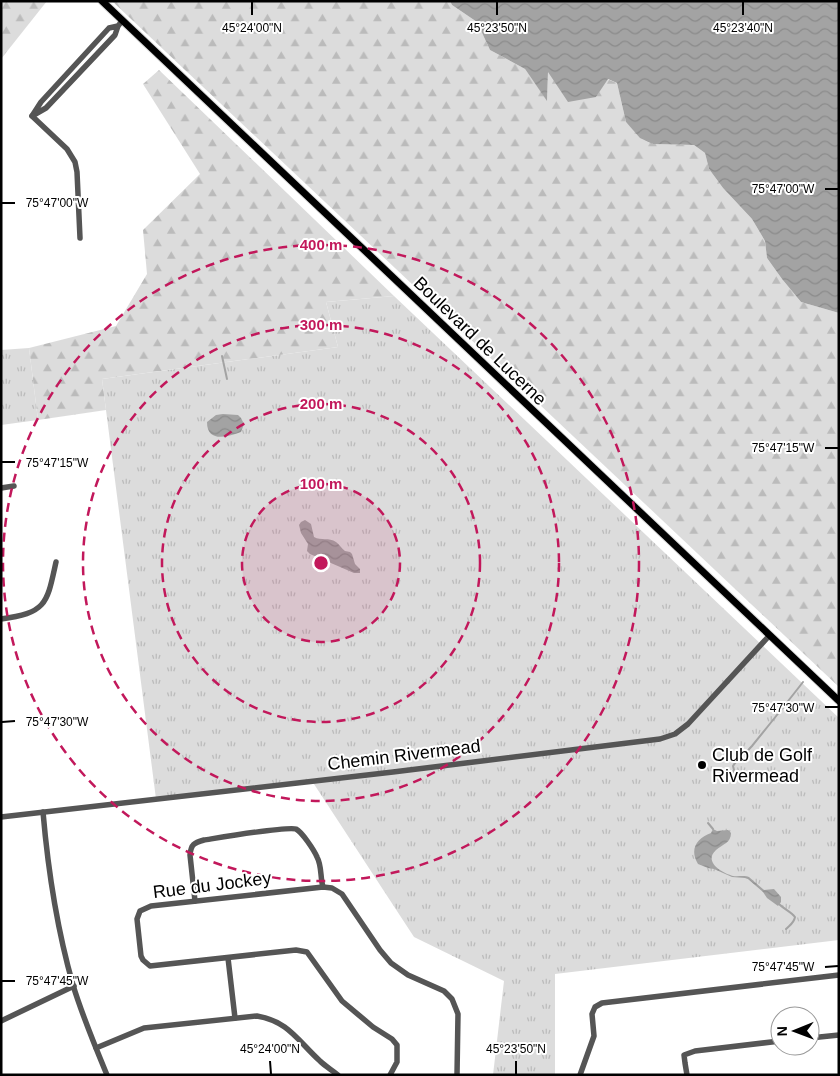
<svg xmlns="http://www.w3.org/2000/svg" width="840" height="1076" viewBox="0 0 840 1076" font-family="Arial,sans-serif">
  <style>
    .grass { fill: url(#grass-tufts) }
    .forest { fill: url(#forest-firs) }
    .water { fill: url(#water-waves) }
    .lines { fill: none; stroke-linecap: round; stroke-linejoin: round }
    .stream { stroke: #a3a3a3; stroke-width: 2 }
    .major-casing { stroke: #dbdbdb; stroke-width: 9 }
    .minor { stroke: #555; stroke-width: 5.5 }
    .major { stroke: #000; stroke-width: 7 }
    .ticks { fill: none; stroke: #000; stroke-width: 2 }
    .ring { fill: none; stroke: #c2185b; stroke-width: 2.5; stroke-dasharray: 9 6 }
    .poi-dot { fill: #000; stroke: #fff; stroke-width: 2 }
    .labels { text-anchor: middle; stroke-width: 4; stroke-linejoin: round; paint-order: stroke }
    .street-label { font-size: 18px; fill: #000; stroke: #fff }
    .poi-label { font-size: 18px; fill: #000; stroke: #fff; text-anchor: start }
    .ticks-label { font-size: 12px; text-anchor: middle; fill: #000; stroke: #fff; stroke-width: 4; stroke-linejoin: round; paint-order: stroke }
    .centre { fill: #c2185b; stroke: #fff; stroke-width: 2.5 }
    .ring-label { font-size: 15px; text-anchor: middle; font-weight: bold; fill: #c2185b; stroke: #fff; stroke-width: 4; stroke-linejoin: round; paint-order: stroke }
  </style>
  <defs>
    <pattern id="grass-tufts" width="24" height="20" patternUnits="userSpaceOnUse" patternTransform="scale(1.25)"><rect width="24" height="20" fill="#dcdcdc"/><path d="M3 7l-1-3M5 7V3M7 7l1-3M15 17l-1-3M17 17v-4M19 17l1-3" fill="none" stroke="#bbb"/></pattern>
    <pattern id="forest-firs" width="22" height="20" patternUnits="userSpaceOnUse" patternTransform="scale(1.25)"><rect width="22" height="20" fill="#dcdcdc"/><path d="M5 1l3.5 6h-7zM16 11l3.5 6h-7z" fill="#bbb"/></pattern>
    <pattern id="water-waves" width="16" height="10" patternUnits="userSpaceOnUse" patternTransform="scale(1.25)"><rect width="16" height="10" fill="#a3a3a3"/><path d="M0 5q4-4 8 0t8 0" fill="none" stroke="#8b8b8b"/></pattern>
  </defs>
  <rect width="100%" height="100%" fill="#fff"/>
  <g class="grass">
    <path d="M394 296 839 718V940L555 974V1075H493L504 981 414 937 312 781 156 799 102 379 338 347 326 302Z"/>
    <path d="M29 348 38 420 1 425V350Z"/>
  </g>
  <g class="forest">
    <path d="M1 1H47L1 59Z"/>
    <path d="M112 1H450L452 5 477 22 490 50 525 69 547 100 548 71 596 97 607 79 617 83 626 122 653 144 694 145 705 153 709 169 723 188 752 219 765 241 767 258 782 279 801 302 839 313V687Z"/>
    <path d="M159 70 394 296 326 302 338 347 102 379 106 410 38 420 29 348 116 326 147 274 143 230 200 174 143 84Z"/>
  </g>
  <g class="water">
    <path d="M450 1H839V313L801 302 782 279 767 258 765 241 752 219 723 188 709 169 705 153 694 145 653 144 640 138 626 122 617 83 608 79 596 97 568 102 548 72 547 101 525 69 490 50 477 22 452 5Z"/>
    <path d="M223 414 238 415 241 418 244 424 241 432C227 437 207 443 207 422L216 415Z"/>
    <path d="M305 520 311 524 314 537C321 541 329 537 336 542 339 544 342 549 345 551L350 552 352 554 355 564 360 569V573H354L310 554 307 551 308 544 301 533 299 525 301 522Z"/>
    <path d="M713 829 717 831 728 830 731 833C731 843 723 844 716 850 703 862 722 873 733 876 738 877 744 875 749 877 754 881 759 886 764 890L774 889 781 897V902L778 906 767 898 763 892 748 879 745 878 732 877 714 869 708 868 698 864C689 849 697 838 711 833Z"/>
  </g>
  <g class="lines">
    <g class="stream">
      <path d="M222 356 227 379"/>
      <path d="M732 773 734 770 733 766C737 759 746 753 752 746 769 725 786 704 803 682"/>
      <path d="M708 823 713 829"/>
      <path d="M779 904C784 909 791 912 795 917 794 923 790 925 786 929"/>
    </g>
    <g class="major-casing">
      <path id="major" d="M102 1 839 701"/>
    </g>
    <g class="minor">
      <path d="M118 26 109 28 41 102 32 116 46 108 115 35 118 26 122 21"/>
      <path d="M32 116 67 149 75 162 77 172 80 238"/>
      <path d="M1 488 14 486"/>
      <path d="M1 619C47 613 47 603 56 562"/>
      <path d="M43 812C48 870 57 929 73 985 82 1015 95 1046 107 1075"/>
      <path d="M1 817 393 772 660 739 675 734 688 724 769 636"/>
      <path d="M195 901 190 855C191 844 194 843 204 840 217 838 288 826 296 829 302 832 314 850 317 857 322 866 320 877 323 887"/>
      <path d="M228 958 235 1018"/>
      <path d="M1 1021 74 986"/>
      <path d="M810 1038 839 1035"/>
      <path d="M96 1048 144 1028 257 1016C288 1021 298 1041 320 1061 325 1066 332 1070 338 1075"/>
      <path d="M390 1075 397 1062V1045L392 1039 373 1027 342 1001 307 952 296 950 150 966 143 960 141 956 137 919 140 911 151 906 323 887 332 888 342 894 380 950 391 963 408 975 444 991 452 999 458 1014 457 1075"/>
      <path d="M580 1075 594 1036 592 1014 595 1007 602 1003 839 975"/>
      <path d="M687 1075 685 1063 684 1055 695 1051 780 1041"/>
    </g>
    <use href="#major" class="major"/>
  </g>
  <path class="ticks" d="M252 2V15M497 2V15M743 2V15M825 189H838M2 203H15M825 448H838M2 462H15M825 707H838M2 722 15 721M825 967 838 966M2 981H15M270 1061 271 1074M516 1061V1074"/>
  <circle cx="321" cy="563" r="79" fill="#c2185b" fill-opacity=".12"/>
  <g class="ring">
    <circle cx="321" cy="563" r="79"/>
    <circle cx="321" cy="563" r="159"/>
    <circle cx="321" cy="563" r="238"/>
    <circle cx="321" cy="563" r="318"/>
  </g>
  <circle class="poi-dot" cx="702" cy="765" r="5"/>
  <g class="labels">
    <g class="street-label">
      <text transform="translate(480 341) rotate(44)" y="6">Boulevard de Lucerne</text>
      <text transform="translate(404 755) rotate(-7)" y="6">Chemin Rivermead</text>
      <text transform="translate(212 885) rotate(-7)" y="6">Rue du Jockey</text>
    </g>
    <g class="poi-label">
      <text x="712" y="761">Club de Golf<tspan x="712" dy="21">Rivermead</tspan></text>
    </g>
  </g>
  <g class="ticks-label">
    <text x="252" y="32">45°24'00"N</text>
    <text x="497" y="32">45°23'50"N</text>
    <text x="743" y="32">45°23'40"N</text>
    <text x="783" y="193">75°47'00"W</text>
    <text x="57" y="207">75°47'00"W</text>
    <text x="783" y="452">75°47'15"W</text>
    <text x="57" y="467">75°47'15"W</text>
    <text x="783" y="712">75°47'30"W</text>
    <text x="57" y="726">75°47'30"W</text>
    <text x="783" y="971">75°47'45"W</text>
    <text x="57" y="985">75°47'45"W</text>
    <text x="270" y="1053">45°24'00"N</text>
    <text x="516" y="1053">45°23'50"N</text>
  </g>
  <circle cx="321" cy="563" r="8" class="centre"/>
  <g class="ring-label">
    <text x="321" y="250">400 m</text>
    <text x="321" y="330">300 m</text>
    <text x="321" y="409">200 m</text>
    <text x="321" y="489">100 m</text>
  </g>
  <rect width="840" height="1076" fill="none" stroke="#000000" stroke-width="5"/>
  <g transform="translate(795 1031) rotate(269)"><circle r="24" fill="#ffffff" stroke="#999999"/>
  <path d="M0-4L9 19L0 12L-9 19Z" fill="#000000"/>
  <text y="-8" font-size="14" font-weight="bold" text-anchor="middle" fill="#000000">N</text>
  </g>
</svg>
